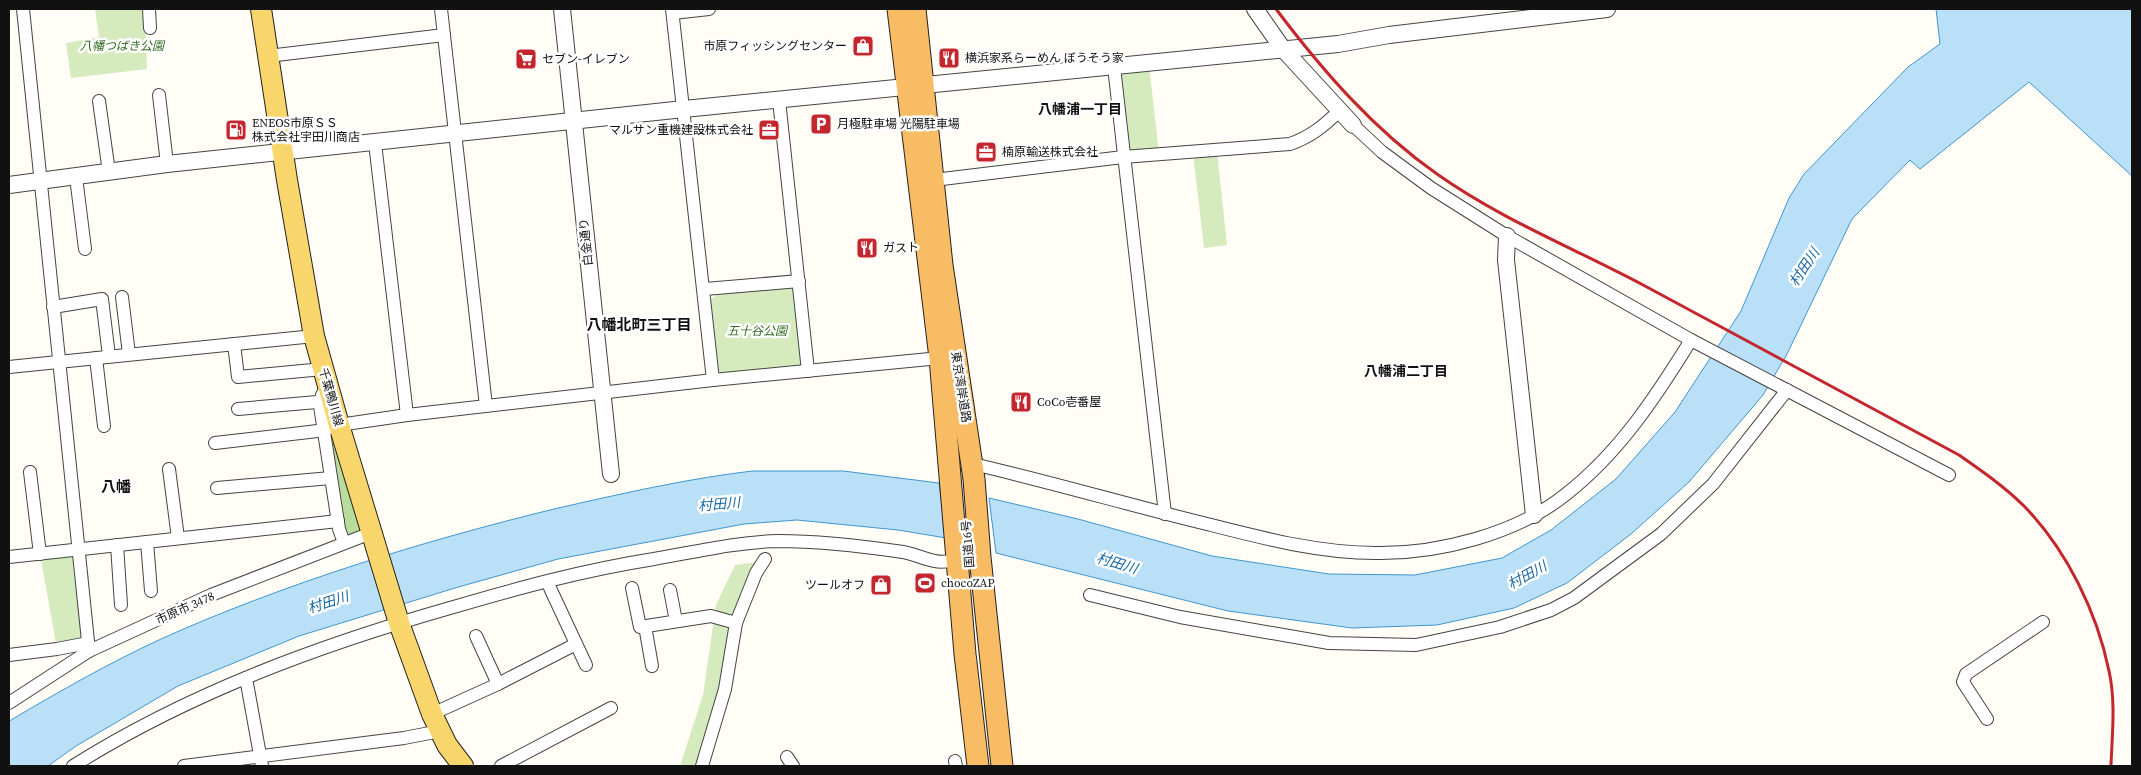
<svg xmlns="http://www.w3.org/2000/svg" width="2141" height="775" viewBox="0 0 2141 775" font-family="'Source Serif 4','Noto Sans JP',serif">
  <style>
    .green { fill: #d5ebbd }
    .forest { fill: #b9dc9c }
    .water { fill: #b9e0f7; stroke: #3f96cf }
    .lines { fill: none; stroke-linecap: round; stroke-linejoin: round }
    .minor-casing { stroke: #444; stroke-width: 14 }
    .tertiary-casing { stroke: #444; stroke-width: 18 }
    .primary-casing { stroke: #222; stroke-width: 22 }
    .trunk-casing { stroke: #222; stroke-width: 23 }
    .minor { stroke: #fff; stroke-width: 12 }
    .tertiary { stroke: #fff; stroke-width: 16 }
    .primary { stroke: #f9d66b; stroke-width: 20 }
    .trunk { stroke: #f7bc64; stroke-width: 21 }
    .rail { stroke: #c4262e; stroke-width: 3 }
    .labels { text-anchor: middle; stroke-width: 5; stroke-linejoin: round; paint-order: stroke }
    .park-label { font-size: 12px; font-style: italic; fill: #2f6b1f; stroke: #fff }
    .poi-label { font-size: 12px; fill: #111; stroke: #fff; text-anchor: start }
    .street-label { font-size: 12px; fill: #111; stroke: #fff }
    .neighbourhood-label { font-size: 14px; font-weight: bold; fill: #111; stroke: #fff }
    .water-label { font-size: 14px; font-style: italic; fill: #1768a6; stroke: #fff }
    .quarter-label { font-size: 15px; font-weight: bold; fill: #111; stroke: #fff }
  </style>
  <rect width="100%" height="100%" fill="#fffdf5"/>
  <g class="green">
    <path d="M95 9H145L147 69 71 78 66 43 99 37Z"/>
    <path d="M1149 65 1159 153 1125 155 1116 69Z"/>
    <path d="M1217 151 1227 245 1204 248 1193 153Z"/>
    <path d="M790 287 796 293 803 360 799 368 724 375 719 371 710 300 717 295Z"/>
    <path d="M79 550 88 643 57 649 40 554Z"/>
    <path d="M757 562 743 587 732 618 720 694 696 766H680L703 695 716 605 735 565Z"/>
  </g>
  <path class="forest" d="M333 438 360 532 350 537C340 529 333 454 333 438Z"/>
  <g class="water">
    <path d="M1936 9H2132V176L2029 82 1920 169 1910 160 1852 219 1787 354 1763 395 1689 482 1631 534 1567 583 1514 608 1437 625 1352 628 1228 611 996 553 989 498 1078 519 1212 556 1329 574 1415 575 1502 558 1551 530 1616 479 1675 412 1741 311 1789 198 1804 174 1908 67 1940 44Z"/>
    <path d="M752 471H843L939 483 946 538 898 530 797 520 744 524 558 559 455 588 299 636 178 686 76 746 48 766H9V722L11 720C60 691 109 663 161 639 283 584 423 541 554 509 620 494 685 479 752 471Z"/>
  </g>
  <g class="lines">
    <g class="minor-casing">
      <g id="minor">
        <path d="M23 9 89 651"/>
        <path d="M149 9 150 28"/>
        <path d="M441 9 486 406"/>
        <path d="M672 9 713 380"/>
        <path d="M673 13 709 9"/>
        <path d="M268 56 444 35"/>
        <path d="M1114 67 1165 514"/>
        <path d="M159 95 167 164"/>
        <path d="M779 100 808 371"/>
        <path d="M99 101 109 172"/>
        <path d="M1353 125 1382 152 1431 188 1507 236 1691 340 1949 475"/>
        <path d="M375 143 407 415"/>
        <path d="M76 177 85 249"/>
        <path d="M934 180 1123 157 1290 144C1310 137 1324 126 1339 111"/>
        <path d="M705 289 799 281"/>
        <path d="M122 297 129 354"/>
        <path d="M53 307 102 299 109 356"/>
        <path d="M234 344 238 377 323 369"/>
        <path d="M96 358 104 426"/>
        <path d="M9 367 314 336"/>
        <path d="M328 385 322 395 320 406 339 529 344 543"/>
        <path d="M238 409 317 402 322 399"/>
        <path d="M339 425 407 415 713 380 940 358"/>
        <path d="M215 443 326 430"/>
        <path d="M973 464C1051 482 1129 505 1207 524 1262 538 1319 553 1376 553 1438 554 1516 534 1565 495 1619 453 1655 398 1691 340"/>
        <path d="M169 469 178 538"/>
        <path d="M30 472 40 554"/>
        <path d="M217 488 331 478"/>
        <path d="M147 542 151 591"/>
        <path d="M117 545 121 605"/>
        <path d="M9 557 338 521"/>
        <path d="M550 588 586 665"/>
        <path d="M632 588 640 627 711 616 736 623"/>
        <path d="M670 590 676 621"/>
        <path d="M1090 595 1180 617 1329 643 1416 645 1500 627 1551 610 1574 598 1661 534 1713 484 1787 390"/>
        <path d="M645 626 652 666"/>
        <path d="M476 636 498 684"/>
        <path d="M9 655 57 649 88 643"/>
        <path d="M246 678 262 766"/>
        <path d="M9 703 89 651 211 595 371 533"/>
        <path d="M432 714 498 684 576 644"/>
        <path d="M1987 719 1963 682 1966 674 2043 622"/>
        <path d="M787 757 793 766"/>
        <path d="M955 761 956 766"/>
        <path d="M73 766C189 693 320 645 450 608 518 588 584 570 654 559 695 552 736 542 778 541 820 541 862 546 903 552 914 554 924 559 935 561 942 563 950 561 958 560"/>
        <path d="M184 766 404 738 440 731"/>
        <path d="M501 766 611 708"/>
        <path d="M702 766 725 689 736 623 756 573 765 559"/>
      </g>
    </g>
    <g class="tertiary-casing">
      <g id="tertiary">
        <path d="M562 9 611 474"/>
        <path d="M1255 9 1283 49 1353 125"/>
        <path d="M9 185 167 164 684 109 1338 44 1389 35 1607 9"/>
        <path d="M1507 236 1506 260 1534 515"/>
      </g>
    </g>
    <g class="primary-casing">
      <path id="primary" d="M261 9 287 180 314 336 339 425 399 623 432 714 447 745 463 766"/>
    </g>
    <g class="trunk-casing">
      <g id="trunk">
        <path d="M898 9 940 358 965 654 978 766"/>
        <path d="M915 9 942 265 974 479 980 557 1002 766"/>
      </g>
    </g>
    <use href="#minor" class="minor"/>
    <use href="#tertiary" class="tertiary"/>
    <use href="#primary" class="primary"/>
    <use href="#trunk" class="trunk"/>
    <path class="rail" d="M1276 9C1322 70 1374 130 1437 174 1502 220 1576 249 1645 286 1750 342 1855 398 1959 455 1982 471 2005 487 2025 507 2067 551 2097 612 2109 671 2116 702 2112 735 2111 766"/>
  </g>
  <defs>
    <g id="shop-square" transform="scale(1.125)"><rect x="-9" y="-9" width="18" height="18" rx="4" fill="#c4262e" stroke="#fff"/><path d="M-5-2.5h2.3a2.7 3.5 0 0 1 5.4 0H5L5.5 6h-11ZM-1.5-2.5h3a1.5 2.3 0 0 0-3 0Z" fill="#fff"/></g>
    <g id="restaurant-square" transform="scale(1.125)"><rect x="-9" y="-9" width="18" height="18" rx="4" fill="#c4262e" stroke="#fff"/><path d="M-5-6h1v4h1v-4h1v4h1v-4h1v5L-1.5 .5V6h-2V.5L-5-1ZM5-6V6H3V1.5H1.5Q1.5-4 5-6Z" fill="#fff"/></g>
    <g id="supermarket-square" transform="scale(1.125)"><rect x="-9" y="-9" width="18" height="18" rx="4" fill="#c4262e" stroke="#fff"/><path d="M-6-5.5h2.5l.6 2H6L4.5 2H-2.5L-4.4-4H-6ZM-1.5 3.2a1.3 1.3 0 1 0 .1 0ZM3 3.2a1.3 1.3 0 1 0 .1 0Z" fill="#fff"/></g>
    <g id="parking-square" transform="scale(1.125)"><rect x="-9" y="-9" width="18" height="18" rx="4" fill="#c4262e" stroke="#fff"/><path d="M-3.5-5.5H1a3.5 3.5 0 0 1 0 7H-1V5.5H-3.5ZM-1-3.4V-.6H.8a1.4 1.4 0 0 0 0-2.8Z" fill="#fff"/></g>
    <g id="fuel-square" transform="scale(1.125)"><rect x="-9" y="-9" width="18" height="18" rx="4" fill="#c4262e" stroke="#fff"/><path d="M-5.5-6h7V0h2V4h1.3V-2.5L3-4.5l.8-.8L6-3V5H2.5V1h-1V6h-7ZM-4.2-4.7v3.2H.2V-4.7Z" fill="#fff"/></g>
    <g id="office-square" transform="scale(1.125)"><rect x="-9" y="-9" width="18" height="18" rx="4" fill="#c4262e" stroke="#fff"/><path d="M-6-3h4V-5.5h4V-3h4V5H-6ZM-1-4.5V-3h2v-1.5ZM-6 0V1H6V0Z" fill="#fff"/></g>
    <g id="stadium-square" transform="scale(1.125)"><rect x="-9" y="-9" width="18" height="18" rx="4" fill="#c4262e" stroke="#fff"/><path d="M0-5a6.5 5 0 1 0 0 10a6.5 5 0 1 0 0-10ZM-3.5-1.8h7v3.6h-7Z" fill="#fff"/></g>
  </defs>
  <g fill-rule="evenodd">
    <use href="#shop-square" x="863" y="46"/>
    <use href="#restaurant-square" x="949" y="58"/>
    <use href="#supermarket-square" x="526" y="59"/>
    <use href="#parking-square" x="821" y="124"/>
    <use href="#fuel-square" x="236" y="130"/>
    <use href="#office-square" x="769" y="130"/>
    <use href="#office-square" x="986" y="152"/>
    <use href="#restaurant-square" x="867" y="248"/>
    <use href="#restaurant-square" x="1021" y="402"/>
    <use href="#stadium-square" x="925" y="583"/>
    <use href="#shop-square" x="881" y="585"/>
  </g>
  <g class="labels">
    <g class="park-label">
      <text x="122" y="50">八幡つばき公園</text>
      <text x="757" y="335">五十谷公園</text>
    </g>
    <g class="poi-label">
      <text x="847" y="50" text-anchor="end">市原フィッシングセンター</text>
      <text x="965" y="62">横浜家系らーめん ぼうそう家</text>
      <text x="542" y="63">セブン-イレブン</text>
      <text x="252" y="127">ENEOS市原ＳＳ<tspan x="252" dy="14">株式会社宇田川商店</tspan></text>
      <text x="837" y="128">月極駐車場 光陽駐車場</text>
      <text x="753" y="134" text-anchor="end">マルサン重機建設株式会社</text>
      <text x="1002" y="156">楠原輸送株式会社</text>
      <text x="883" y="252">ガスト</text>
      <text x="1037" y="406">CoCo壱番屋</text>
      <text x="941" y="587">chocoZAP</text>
      <text x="865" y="589" text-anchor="end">ツールオフ</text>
    </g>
    <g class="street-label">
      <text transform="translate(586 242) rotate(-96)" y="4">白金通り</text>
      <text transform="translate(961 387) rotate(81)" y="4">東京湾岸道路</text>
      <text transform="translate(331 397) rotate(74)" y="4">千葉鴨川線</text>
      <text transform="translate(968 544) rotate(-95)" y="4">国道16号</text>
      <text transform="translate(185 608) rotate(-24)" y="4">市原市 3478</text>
    </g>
    <g class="neighbourhood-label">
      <text x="1080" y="114">八幡浦一丁目</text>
      <text x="1406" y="376">八幡浦二丁目</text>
    </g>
    <g class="water-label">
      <text transform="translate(1804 267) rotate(-56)" y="5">村田川</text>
      <text transform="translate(719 504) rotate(-5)" y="5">村田川</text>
      <text transform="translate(1117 563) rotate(17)" y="5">村田川</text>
      <text transform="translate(1527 575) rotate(-29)" y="5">村田川</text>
      <text transform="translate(328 602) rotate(-18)" y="5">村田川</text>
    </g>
    <g class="quarter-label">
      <text x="639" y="330">八幡北町三丁目</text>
      <text x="116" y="492">八幡</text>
    </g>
  </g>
  <rect width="2141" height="775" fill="none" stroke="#111111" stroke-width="20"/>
</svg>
